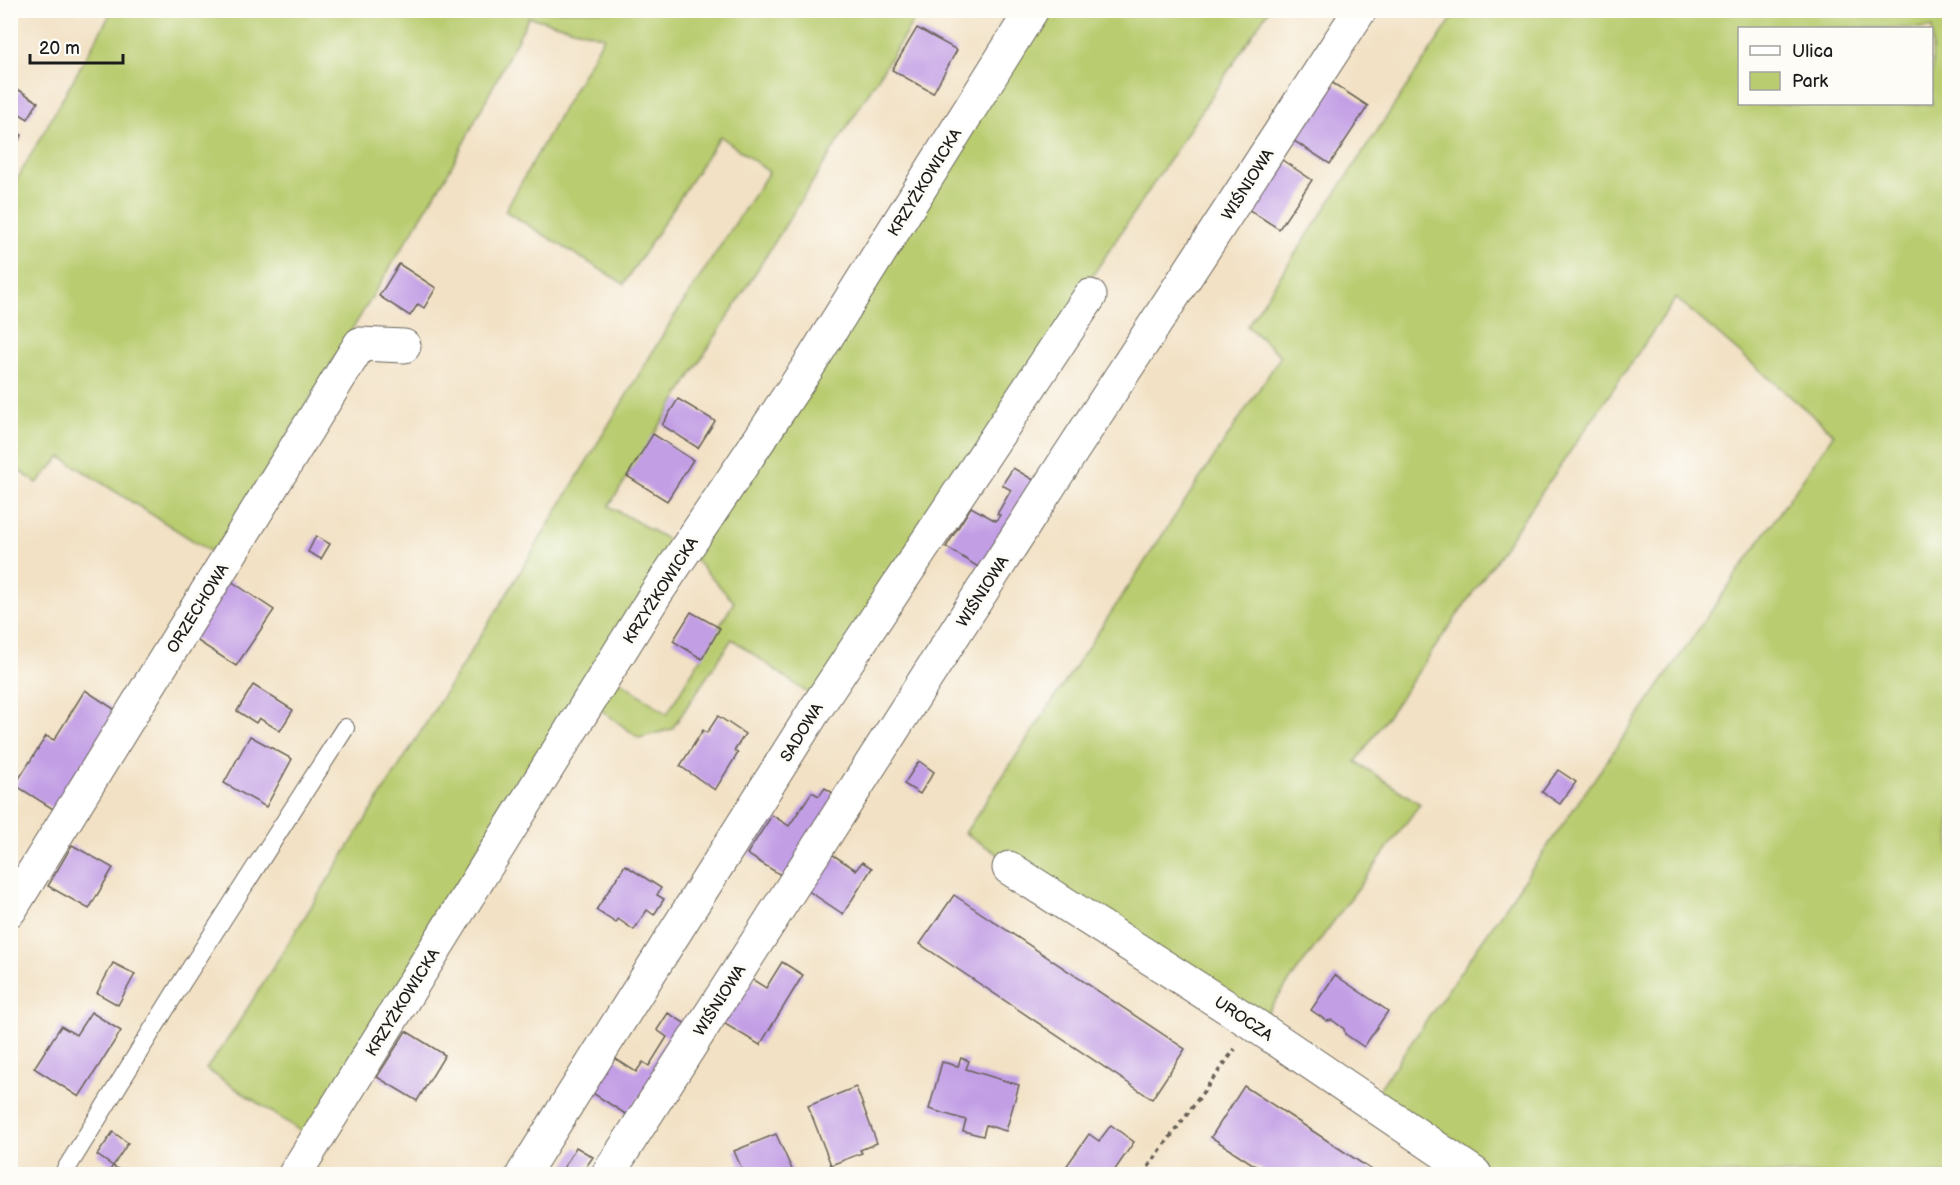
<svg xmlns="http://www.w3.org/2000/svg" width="1960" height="1185" viewBox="0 0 1960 1185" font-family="'Balsamiq Sans',sans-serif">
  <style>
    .green { fill: #b9cc70; stroke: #6a7446; stroke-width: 1.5; fill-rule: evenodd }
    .building { fill: #c29ee5 }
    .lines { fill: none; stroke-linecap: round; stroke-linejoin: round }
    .lane-casing { stroke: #676157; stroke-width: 20 }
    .street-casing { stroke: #676157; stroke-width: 35 }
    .path { stroke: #676157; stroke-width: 4; stroke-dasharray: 4.5 4.5; stroke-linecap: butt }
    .lane { stroke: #fff; stroke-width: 18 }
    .street { stroke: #fff; stroke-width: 33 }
    .labels { text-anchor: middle; stroke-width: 6; stroke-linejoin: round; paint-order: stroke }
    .street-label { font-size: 16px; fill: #1c1c1c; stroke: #fdfcf7 }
  </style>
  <rect width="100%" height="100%" fill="#fdfcf7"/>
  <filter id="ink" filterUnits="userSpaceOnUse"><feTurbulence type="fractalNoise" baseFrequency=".0167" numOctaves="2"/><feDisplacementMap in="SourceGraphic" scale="12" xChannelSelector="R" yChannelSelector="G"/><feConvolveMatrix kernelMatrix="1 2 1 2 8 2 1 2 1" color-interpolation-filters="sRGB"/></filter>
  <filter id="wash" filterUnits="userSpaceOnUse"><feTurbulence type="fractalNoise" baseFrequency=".008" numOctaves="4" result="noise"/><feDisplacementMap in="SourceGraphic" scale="24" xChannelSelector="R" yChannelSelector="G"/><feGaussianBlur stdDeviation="1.35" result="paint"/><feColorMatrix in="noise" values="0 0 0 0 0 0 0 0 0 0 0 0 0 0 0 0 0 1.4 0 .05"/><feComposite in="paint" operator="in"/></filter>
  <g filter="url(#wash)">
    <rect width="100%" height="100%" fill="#f2e1c4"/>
    <g class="green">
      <path d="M112 11H920L609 506 674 543 599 666 667 714 734 602 691 555 1032 11H1268L813 697 732 639 672 729 639 738 582 696 308 1136 206 1069 232 1033 505 597 673 318 769 172 720 136 624 284 505 211 604 37 529 17 447 175 214 554 61 457 37 483 11 465V190Z"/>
      <path d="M1457 11H1949L1950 1172 1948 1174H1484L1372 1099 1834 434 1676 298 1356 762 1420 804 1259 1023 965 833 1281 356 1247 326ZM1740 28H1932V104H1740Z"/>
    </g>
    <g id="blocks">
      <g class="building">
        <path d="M917 28 957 50 933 93 892 70Z"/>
        <path d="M1328 80 1368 106 1330 164 1291 139Z"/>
        <path d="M19 90 38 102 28 119 10 108V104Z"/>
        <path d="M10 129 22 135 10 157Z"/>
        <path d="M1276 156 1312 180 1279 229 1243 206Z"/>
        <path d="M399 264 436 288 424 308 418 304 410 316 379 296Z"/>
        <path d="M678 399 715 421 698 448 662 425Z"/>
        <path d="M653 434 693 460 667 501 627 476Z"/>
        <path d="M1013 468 1037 482 983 570 946 547 971 507 996 521 1000 515 997 514 1011 490 1002 485Z"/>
        <path d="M316 536 330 544 321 559 308 552Z"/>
        <path d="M228 579 274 610 236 666 190 636Z"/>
        <path d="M691 612 720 628 702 659 673 641Z"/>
        <path d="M253 685 293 710 280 731 259 718 256 723 237 711Z"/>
        <path d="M85 690 123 715 61 814 15 785 46 736 54 740Z"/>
        <path d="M718 716 745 734 734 751 738 753 715 790 680 766 703 730 707 733Z"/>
        <path d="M250 736 292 759 266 807 224 783Z"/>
        <path d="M919 761 934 772 920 794 904 784Z"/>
        <path d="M1558 770 1576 782 1560 804 1542 792Z"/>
        <path d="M825 788 839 797 787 879 747 854 772 815 789 826 812 792 819 796Z"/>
        <path d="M72 845 113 868 89 909 48 886Z"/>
        <path d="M830 853 856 870 862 862 872 868 843 914 807 890Z"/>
        <path d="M625 865 661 888 657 895 664 899 654 915 647 910 634 930 618 919 616 923 596 910Z"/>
        <path d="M954 895 1185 1049 1152 1099 920 944Z"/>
        <path d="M782 962 803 975 760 1045 720 1021 747 976 766 988Z"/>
        <path d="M113 963 135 974 118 1005 97 993Z"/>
        <path d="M1335 975 1388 1011 1364 1047 1345 1034 1344 1029 1332 1020 1327 1021 1311 1010Z"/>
        <path d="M91 1012 121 1031 79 1097 34 1068 61 1026 76 1035Z"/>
        <path d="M668 1013 691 1027 627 1115 591 1092 613 1057 636 1072 643 1062 649 1066 667 1037 657 1030Z"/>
        <path d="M406 1031 445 1055 417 1101 377 1077Z"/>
        <path d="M961 1058 969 1061 966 1069 1019 1085 1006 1131 986 1125 983 1136 963 1131 966 1120 929 1109 942 1062 958 1066Z"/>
        <path d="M1244 1086 1293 1118 1378 1174H1268L1211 1137Z"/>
        <path d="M856 1087 877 1143 860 1150 862 1153 831 1165 808 1106Z"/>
        <path d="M1111 1125 1134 1142 1112 1174H1068L1063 1171 1089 1134 1099 1141Z"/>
        <path d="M113 1132 128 1143 113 1166 97 1155Z"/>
        <path d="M776 1134 794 1174H744L734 1151Z"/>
        <path d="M576 1147 593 1157 581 1174H577L564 1167Z"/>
        <path d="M113 1166 126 1174H107Z"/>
      </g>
    </g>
  </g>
  <g filter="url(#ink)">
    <use href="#blocks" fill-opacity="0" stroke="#676157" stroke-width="1.5"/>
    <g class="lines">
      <g class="lane-casing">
        <path id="lane" d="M63 1174 182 982 345 728"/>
      </g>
      <g class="street-casing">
        <g id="street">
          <path d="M1009 868 1255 1025 1475 1174"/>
          <path d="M10 910 360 344 404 346"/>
          <path d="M295 1174 655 595 808 367 1032 10"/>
          <path d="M523 1174 813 713 1090 296"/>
          <path d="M608 1174 1048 488 1360 10"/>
        </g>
      </g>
      <path class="path" d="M1143 1174 1235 1049"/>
      <use href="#lane" class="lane"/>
      <use href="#street" class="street"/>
    </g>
  </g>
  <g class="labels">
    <g class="street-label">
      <text transform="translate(924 182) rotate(-58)" y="6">KRZYŻKOWICKA</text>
      <text transform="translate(1247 184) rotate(-57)" y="6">WIŚNIOWA</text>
      <text transform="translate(660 590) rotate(-57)" y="6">KRZYŻKOWICKA</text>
      <text transform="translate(982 591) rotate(-57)" y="6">WIŚNIOWA</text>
      <text transform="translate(197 608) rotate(-58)" y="6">ORZECHOWA</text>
      <text transform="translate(801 732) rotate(-58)" y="6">SADOWA</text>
      <text transform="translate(719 1000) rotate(-57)" y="6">WIŚNIOWA</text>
      <text transform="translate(402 1002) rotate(-58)" y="6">KRZYŻKOWICKA</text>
      <text transform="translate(1244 1018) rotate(34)" y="6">UROCZA</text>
    </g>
  </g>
  <rect width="1960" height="1185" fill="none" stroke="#fdfcf7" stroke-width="36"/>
  <rect x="1738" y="27" width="195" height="78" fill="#fdfcf7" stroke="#a3a29f" stroke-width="1.5"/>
  <rect x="1750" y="46" width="30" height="9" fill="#ffffff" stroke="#a3a29f" stroke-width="1.5"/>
  <text x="1792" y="57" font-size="18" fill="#1c1c1c">Ulica</text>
  <rect x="1750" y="72" width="30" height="18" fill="#b9cc70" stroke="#a3a29f" stroke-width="1.5"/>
  <text x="1792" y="87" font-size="18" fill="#1c1c1c">Park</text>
  <path d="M30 54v9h93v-9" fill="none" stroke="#1c1c1c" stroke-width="3"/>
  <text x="39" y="54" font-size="18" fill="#1c1c1c" stroke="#fdfcf7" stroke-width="4.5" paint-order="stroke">20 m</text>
</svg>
